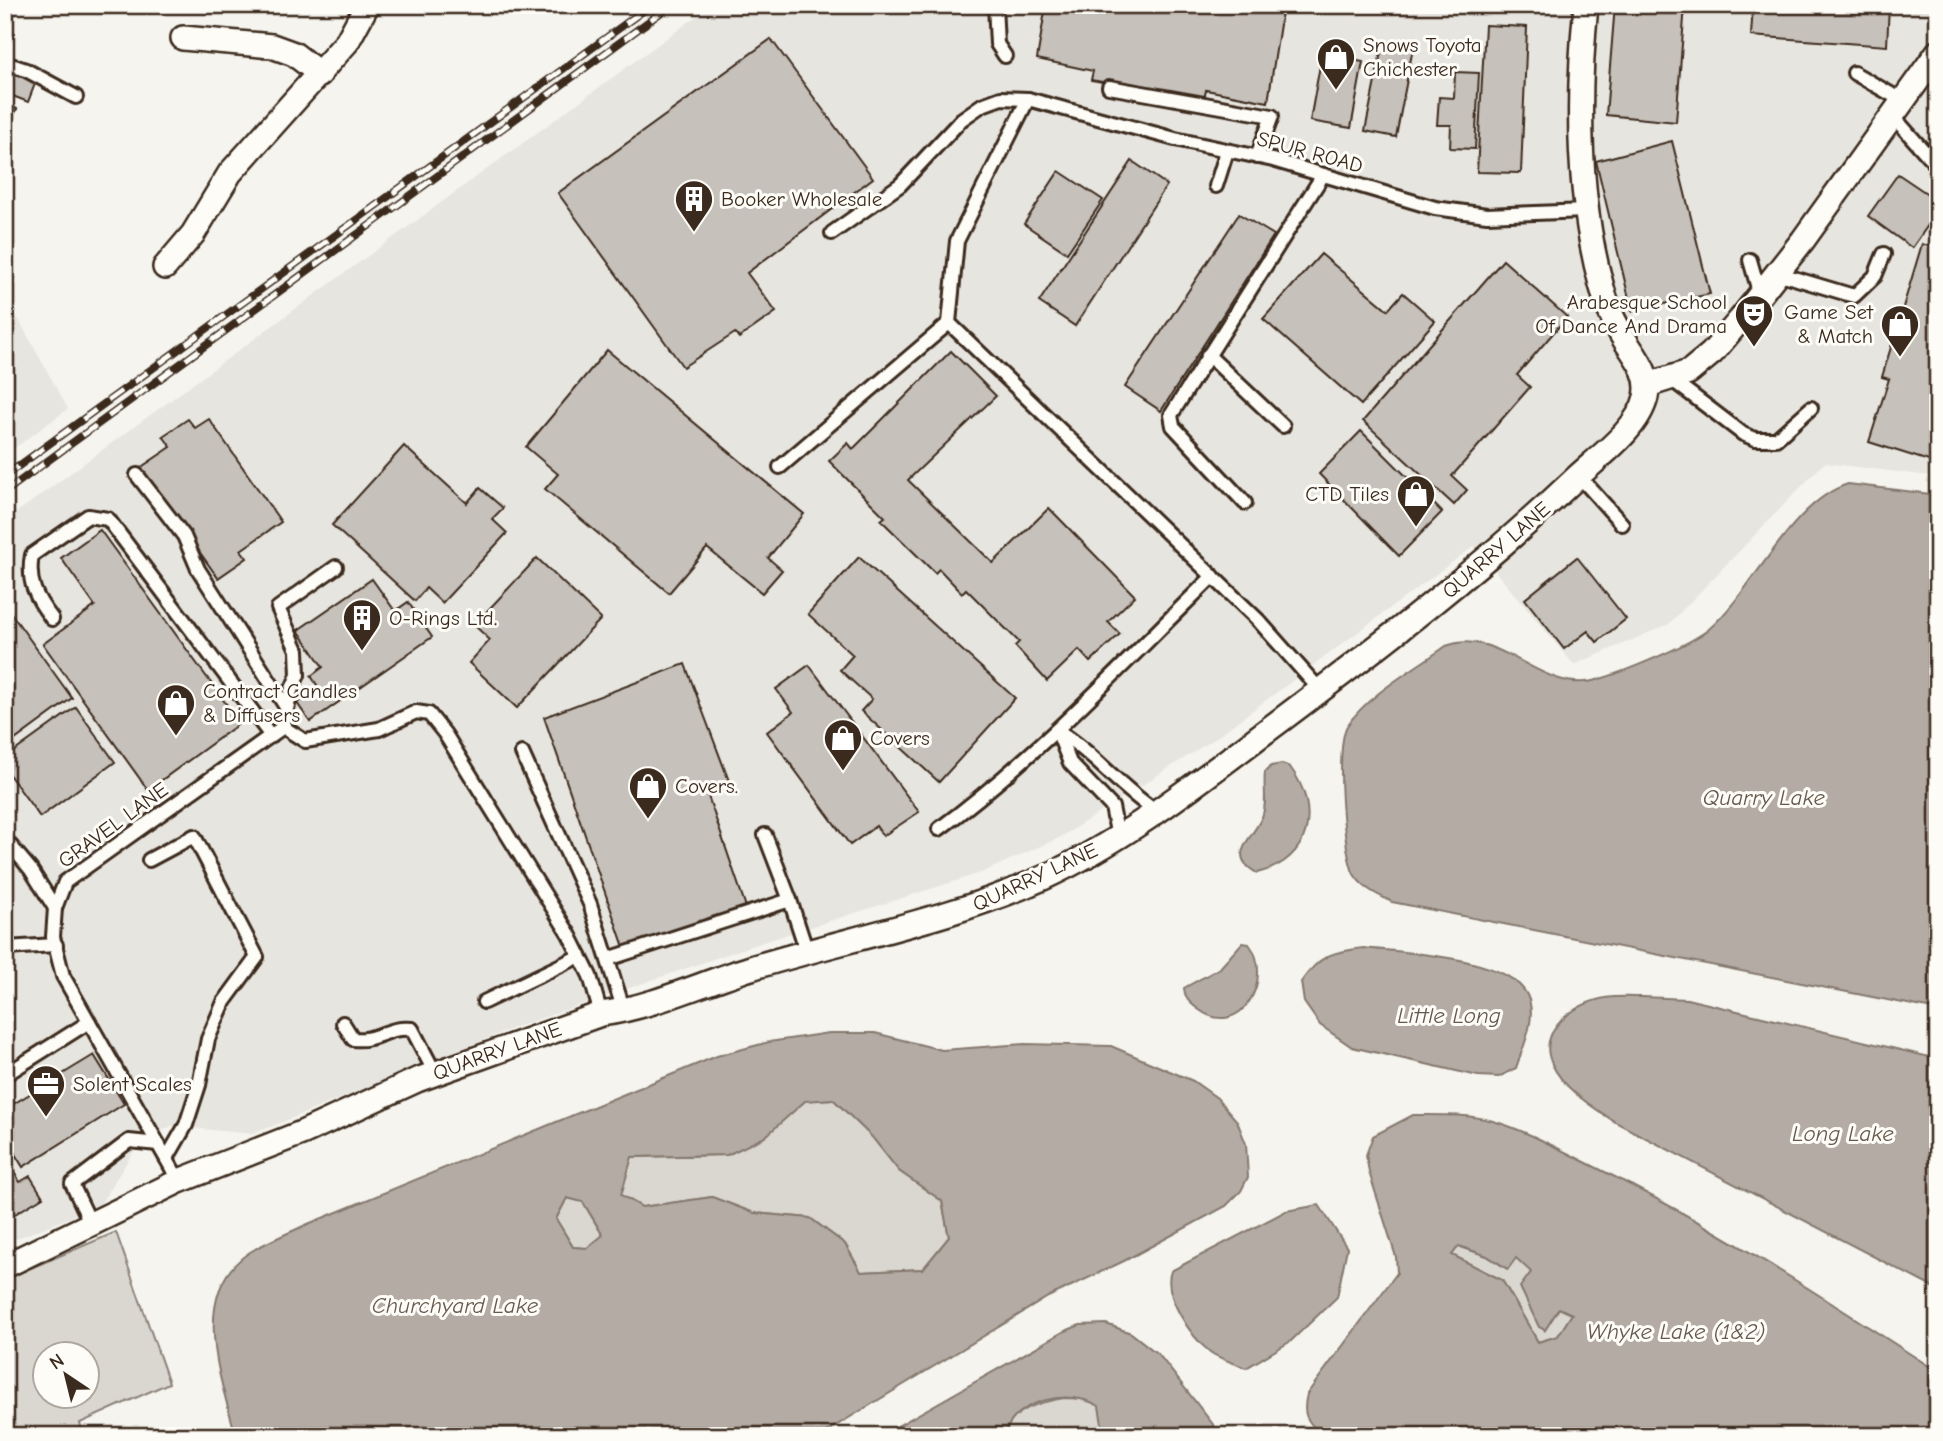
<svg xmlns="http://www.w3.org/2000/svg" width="1943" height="1441" viewBox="0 0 1943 1441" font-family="'Comic Neue',sans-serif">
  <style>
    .built { fill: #e7e5df }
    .green { fill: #dad6d0; stroke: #8a8077; stroke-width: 2; fill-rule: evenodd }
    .water { fill: #b4aca4; stroke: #84786e; stroke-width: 2; fill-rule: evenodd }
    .building { fill: #c7c1bb; stroke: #3b2a1e; stroke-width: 2 }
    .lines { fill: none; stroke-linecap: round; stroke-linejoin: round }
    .lane-casing { stroke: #3b2a1e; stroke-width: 18 }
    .street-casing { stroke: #3b2a1e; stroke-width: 28 }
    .lane { stroke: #fdfcf7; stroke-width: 12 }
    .street { stroke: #fdfcf7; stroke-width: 23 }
    .rail-casing { stroke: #3b2a1e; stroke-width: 8 }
    .rail { stroke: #fdfcf7; stroke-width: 5; stroke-dasharray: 16; stroke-linecap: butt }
    .labels { text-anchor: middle; stroke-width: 6; stroke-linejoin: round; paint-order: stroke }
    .poi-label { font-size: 21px; fill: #3b2a1e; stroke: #fdfcf7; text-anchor: start }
    .street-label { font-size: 21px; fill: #3b2a1e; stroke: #fdfcf7 }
    .water-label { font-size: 23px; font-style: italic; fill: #65584d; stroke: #fdfcf7 }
  </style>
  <rect width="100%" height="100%" fill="#f5f4ee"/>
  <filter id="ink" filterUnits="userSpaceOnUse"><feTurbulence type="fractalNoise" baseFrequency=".0143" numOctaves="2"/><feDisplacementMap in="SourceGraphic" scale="14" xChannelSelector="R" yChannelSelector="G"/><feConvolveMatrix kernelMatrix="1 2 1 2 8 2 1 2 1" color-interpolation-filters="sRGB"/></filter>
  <g filter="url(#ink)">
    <g class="built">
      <path d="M712 5H1927L1938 22V477L1824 463 1669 624 1574 665 1474 546 1211 741 1061 837 981 873 748 947 516 1027 253 1134 171 1126 139 1143 99 1206 5 1243V521Z"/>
      <path d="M5 295 68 409 5 455Z"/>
    </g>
    <g class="green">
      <path d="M833 1099 872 1137 899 1171 942 1201 949 1237 923 1269 861 1272 845 1244 810 1218 754 1213 712 1197 642 1207 621 1195 631 1157 727 1155 765 1136 806 1100Z"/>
      <path d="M567 1198 583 1202 603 1236 587 1248 573 1247 556 1219Z"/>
      <path d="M116 1232 169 1383 80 1423 84 1436H5V1279ZM46 1354H88V1396H46Z"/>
      <path d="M1458 1246 1487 1256 1507 1269 1516 1257 1532 1272 1545 1330 1559 1308 1572 1314 1558 1336 1538 1342 1502 1280 1452 1255Z"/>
      <path d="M1064 1398 1089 1399 1100 1406 1104 1436H1004C1011 1409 1040 1402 1064 1398Z"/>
    </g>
    <g class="water">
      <path d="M1848 484 1938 495V1010L1392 902C1378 895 1362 888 1354 874 1343 853 1335 746 1347 726 1367 695 1416 668 1446 646 1499 625 1542 696 1597 680 1624 672 1688 646 1709 629 1755 589 1791 502 1848 484Z"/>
      <path d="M1282 764 1290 767C1321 808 1312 860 1257 873 1225 855 1253 839 1262 817 1268 803 1263 787 1265 772L1271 766Z"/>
      <path d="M1242 943 1249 944C1275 977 1241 1042 1198 1009 1190 1003 1185 999 1184 988L1220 968Z"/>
      <path d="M1364 948C1403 953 1508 956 1527 995 1538 1017 1523 1047 1516 1068L1499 1077 1478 1076 1352 1047 1320 1025 1304 1002 1301 982C1320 955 1331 952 1364 948Z"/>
      <path d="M1643 997 1687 999 1938 1059V1290L1615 1122C1593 1107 1564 1090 1552 1064 1536 1030 1576 1003 1605 998 1617 996 1631 997 1643 997Z"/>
      <path d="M829 1033H875L942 1050 1024 1044 1111 1046 1193 1081 1217 1098 1237 1121 1246 1144 1248 1177 1241 1191 1226 1206 1124 1261 1048 1297 819 1436H236C221 1380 188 1292 250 1252 268 1241 289 1233 308 1224L717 1056 769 1042ZM833 1099 872 1137 899 1171 942 1201 949 1237 923 1269 861 1272 845 1244 810 1218 754 1213 712 1197 642 1207 621 1195 632 1157 727 1155 765 1137 805 1101ZM567 1198 583 1202 603 1235 587 1248 573 1247 556 1219Z"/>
      <path d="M1413 1115C1440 1115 1467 1114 1493 1121 1528 1131 1562 1151 1595 1167 1715 1226 1826 1299 1938 1372V1436L1322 1435C1306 1421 1302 1414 1307 1394L1397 1273 1396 1257 1369 1172 1366 1155 1373 1136ZM1459 1246 1487 1256 1508 1269 1516 1258 1531 1272 1520 1287 1539 1327 1545 1330 1559 1308 1572 1314 1558 1336 1538 1342 1502 1280 1452 1255Z"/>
      <path d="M1319 1205 1347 1248 1337 1297 1291 1341 1246 1368C1235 1363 1219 1359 1210 1352 1191 1337 1162 1294 1171 1271L1286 1211Z"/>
      <path d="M1106 1324 1131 1333 1159 1355 1222 1436H1104L1099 1406C1070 1388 1014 1399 1004 1436H880L1063 1332 1080 1325Z"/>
    </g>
    <g class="building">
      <path d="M1046 5H1283L1268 102 1206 90 1204 100 1091 80 1093 71 1037 59Z"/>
      <path d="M1615 5H1685L1676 122 1606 115Z"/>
      <path d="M1753 5H1889L1887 46 1751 36Z"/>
      <path d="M1485 25 1527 27 1521 173 1477 172Z"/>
      <path d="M771 39 873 178 747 273 776 312 739 338 735 333 683 367 558 193Z"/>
      <path d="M1383 42 1413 48 1396 137 1365 131Z"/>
      <path d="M1322 54 1363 62 1351 128 1310 121Z"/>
      <path d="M6 69 36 81 28 102 5 93Z"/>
      <path d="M1455 72 1479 73 1475 149 1450 148 1451 125H1437L1439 97 1454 98Z"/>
      <path d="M5 103 17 109 9 124 5 122Z"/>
      <path d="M1672 141 1710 294 1632 311 1596 161Z"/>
      <path d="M1132 161 1167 185 1075 326 1039 302Z"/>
      <path d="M1059 171 1103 200 1067 253 1024 224Z"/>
      <path d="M1898 174 1938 201V211L1912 248 1868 216Z"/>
      <path d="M1239 214 1274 235 1161 411 1125 387Z"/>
      <path d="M1922 244 1938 249V446L1932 462 1869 442 1889 379 1882 377Z"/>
      <path d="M1321 254 1388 310 1403 293 1435 321 1361 405 1263 319Z"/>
      <path d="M1503 260 1567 317 1517 375 1530 387 1452 476 1467 490 1454 505 1363 421Z"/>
      <path d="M607 350 804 514 768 558 782 570 762 593 707 548 669 593 545 489 558 474 526 447Z"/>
      <path d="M951 351 996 396 908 480 993 563 1049 508 1135 596 1108 622 1120 634 1090 662 1079 650 1047 681 1015 646 1019 642 966 589 962 593 939 569 935 573 881 520 885 517 829 461 848 443 853 449Z"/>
      <path d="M188 419 195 428 209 419 281 522 241 550 247 558 218 578 140 468 171 447 163 436Z"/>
      <path d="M1361 431 1442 512 1399 556 1319 474Z"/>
      <path d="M404 446 467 503 480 488 503 508 492 519 507 533 442 603 426 588 415 601 332 525Z"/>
      <path d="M100 530 240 723 148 790 43 644 95 606 61 558Z"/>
      <path d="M859 557 1015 698 939 782 861 711 872 699 840 670 853 655 808 614Z"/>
      <path d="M1577 557 1626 619 1597 642 1588 631 1564 649 1525 599Z"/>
      <path d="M537 558 601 619 517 708 469 663 490 640 474 625Z"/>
      <path d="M372 579 395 611 408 602 432 637 310 722 297 703 319 688 311 676 323 667 298 630Z"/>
      <path d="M5 605 72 698 8 745 5 741Z"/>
      <path d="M685 664 729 781 706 790 746 907 624 947 544 717Z"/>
      <path d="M809 665 919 812 883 836 876 826 850 845 767 732 793 712 776 689Z"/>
      <path d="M76 707 115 762 40 817 5 769V758Z"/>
      <path d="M94 1055 124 1104 23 1167 5 1138V1109Z"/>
      <path d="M5 1158 20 1182 30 1176 43 1197 5 1220Z"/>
    </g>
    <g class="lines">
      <g class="lane-casing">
        <g id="lane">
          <path d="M995 5 997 44 1005 56"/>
          <path d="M5 63 26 70 76 97"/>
          <path d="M1854 73 1903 101"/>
          <path d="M1109 87 1272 116 1257 157"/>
          <path d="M1892 115 1938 167"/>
          <path d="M1216 186 1227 151"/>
          <path d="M832 233 900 185 962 119 982 105 1001 98 1028 99 1175 139 1273 160 1435 208 1487 215 1586 211"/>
          <path d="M1750 260 1760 295"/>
          <path d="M1777 273 1854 296 1875 276 1884 254"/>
          <path d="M949 323 957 241 1028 99"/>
          <path d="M1208 355 1283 426"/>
          <path d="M1671 379 1743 434 1755 439H1776L1811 408"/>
          <path d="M780 467 949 323 1258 620 1320 690"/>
          <path d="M137 475 184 536 198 569 286 707"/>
          <path d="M1579 476 1622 524"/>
          <path d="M1245 503 1173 426 1171 415 1323 175"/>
          <path d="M52 619C36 598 27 582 32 555L88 516 108 519 271 736"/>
          <path d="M283 727 305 741 379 729 416 712 429 714 445 734 569 934 590 976 601 1014"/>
          <path d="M283 727 291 691 298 675 297 650 278 608 336 567"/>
          <path d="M1057 730C1095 754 1119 787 1157 812"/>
          <path d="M1057 730 1070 763 1112 807 1118 837"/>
          <path d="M522 753 590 904 624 1011"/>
          <path d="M939 829C1039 755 1124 663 1213 576"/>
          <path d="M765 835 790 900"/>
          <path d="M5 839 31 870 55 908"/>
          <path d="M149 860 194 836 257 957 224 1002 208 1039 199 1085 186 1125 167 1158"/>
          <path d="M5 948 56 945"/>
          <path d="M608 959 790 900 807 952"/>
          <path d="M484 1002 580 956"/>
          <path d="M343 1023 353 1039C377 1042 388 1026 412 1029L435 1073"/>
          <path d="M5 1075 89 1022"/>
          <path d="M179 1181 63 976 53 937 55 908 65 882 283 727"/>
          <path d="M92 1226 72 1184 129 1141 158 1144"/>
        </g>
      </g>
      <g class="street-casing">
        <g id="street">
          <path d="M183 38 272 46 294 54 320 74"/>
          <path d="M165 267 193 234 230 173 347 42 367 5"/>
          <path d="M1648 385 1689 372 1712 353 1740 320 1803 240 1938 52"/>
          <path d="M5 1266 179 1181 304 1132 417 1080 601 1014C653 1007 702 983 751 968 849 938 950 920 1043 878 1128 839 1202 779 1277 723 1381 645 1483 567 1577 477 1600 456 1639 428 1646 397 1652 370 1630 352 1619 330 1611 316 1605 300 1601 284 1577 195 1577 97 1586 5"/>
        </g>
      </g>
      <use href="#lane" class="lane"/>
      <use href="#street" class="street"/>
      <g class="rail-casing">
        <g id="rail">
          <path d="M5 476 651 5"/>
          <path d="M5 492 671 5"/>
        </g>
      </g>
      <use href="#rail" class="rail"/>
    </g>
  </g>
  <defs>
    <g id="shop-pin" transform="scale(2.0125)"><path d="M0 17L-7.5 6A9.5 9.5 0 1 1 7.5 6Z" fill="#3b2a1e" stroke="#fdfcf7"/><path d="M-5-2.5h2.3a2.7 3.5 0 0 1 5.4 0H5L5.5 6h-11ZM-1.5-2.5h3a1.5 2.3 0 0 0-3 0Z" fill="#fff"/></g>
    <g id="building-pin" transform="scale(2.0125)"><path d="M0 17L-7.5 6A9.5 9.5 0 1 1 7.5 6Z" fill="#3b2a1e" stroke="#fdfcf7"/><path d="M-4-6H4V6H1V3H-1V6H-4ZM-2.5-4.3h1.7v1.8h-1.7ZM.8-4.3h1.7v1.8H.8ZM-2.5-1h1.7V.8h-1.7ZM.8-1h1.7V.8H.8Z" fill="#fff"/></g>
    <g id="theatre-pin" transform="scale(2.0125)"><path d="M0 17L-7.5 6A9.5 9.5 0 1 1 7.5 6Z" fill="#3b2a1e" stroke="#fdfcf7"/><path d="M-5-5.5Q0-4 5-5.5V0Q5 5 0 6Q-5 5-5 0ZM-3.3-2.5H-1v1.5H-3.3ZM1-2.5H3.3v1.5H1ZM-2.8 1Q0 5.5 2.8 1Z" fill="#fff"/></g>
    <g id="office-pin" transform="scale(2.0125)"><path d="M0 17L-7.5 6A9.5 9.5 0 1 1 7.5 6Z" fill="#3b2a1e" stroke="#fdfcf7"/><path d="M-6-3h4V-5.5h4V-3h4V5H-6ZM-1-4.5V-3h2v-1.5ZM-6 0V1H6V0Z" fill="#fff"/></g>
  </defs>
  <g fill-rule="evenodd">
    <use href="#shop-pin" x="1336" y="57"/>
    <use href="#building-pin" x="694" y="199"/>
    <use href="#theatre-pin" x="1754" y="314"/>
    <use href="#shop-pin" x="1900" y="324"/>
    <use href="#shop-pin" x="1416" y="494"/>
    <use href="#building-pin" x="362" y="618"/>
    <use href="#shop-pin" x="176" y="703"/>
    <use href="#shop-pin" x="843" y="738"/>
    <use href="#shop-pin" x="648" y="786"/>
    <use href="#office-pin" x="46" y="1084"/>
  </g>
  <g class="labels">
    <g class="poi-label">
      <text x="1363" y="52">Snows Toyota<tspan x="1363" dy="24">Chichester</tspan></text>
      <text x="721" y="206">Booker Wholesale</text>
      <text x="1727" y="309" text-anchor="end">Arabesque School<tspan x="1727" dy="24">Of Dance And Drama</tspan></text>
      <text x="1873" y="319" text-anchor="end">Game Set<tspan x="1873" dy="24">&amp; Match</tspan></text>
      <text x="1389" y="501" text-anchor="end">CTD Tiles</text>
      <text x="389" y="625">O-Rings Ltd.</text>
      <text x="203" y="698">Contract Candles<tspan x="203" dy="24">&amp; Diffusers</tspan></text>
      <text x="870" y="745">Covers</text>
      <text x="675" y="793">Covers.</text>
      <text x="73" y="1091">Solent Scales</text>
    </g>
    <g class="street-label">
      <text transform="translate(1310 152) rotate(15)" y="7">SPUR ROAD</text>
      <text transform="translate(1496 550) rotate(-41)" y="7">QUARRY LANE</text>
      <text transform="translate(113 825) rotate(-36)" y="7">GRAVEL LANE</text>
      <text transform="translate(1035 877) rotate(-25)" y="7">QUARRY LANE</text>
      <text transform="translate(497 1051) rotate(-20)" y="7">QUARRY LANE</text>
    </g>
    <g class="water-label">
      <text x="1764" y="805">Quarry Lake</text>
      <text x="1449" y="1023">Little Long</text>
      <text x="1843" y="1141">Long Lake</text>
      <text x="455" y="1313">Churchyard Lake</text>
      <text x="1676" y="1339">Whyke Lake (1&amp;2)</text>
    </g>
  </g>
  <rect width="1943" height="1441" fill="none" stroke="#fdfcf7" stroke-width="28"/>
  <rect x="14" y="14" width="1915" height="1413" fill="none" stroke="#3b2a1e" stroke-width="2.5" filter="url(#ink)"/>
  <g transform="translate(66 1375) rotate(325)"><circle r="33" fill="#fdfcf7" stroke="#afa8a0" stroke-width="2"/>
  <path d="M0-5L12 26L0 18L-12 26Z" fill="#3b2a1e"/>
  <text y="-10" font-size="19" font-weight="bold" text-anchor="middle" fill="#3b2a1e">N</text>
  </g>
</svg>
